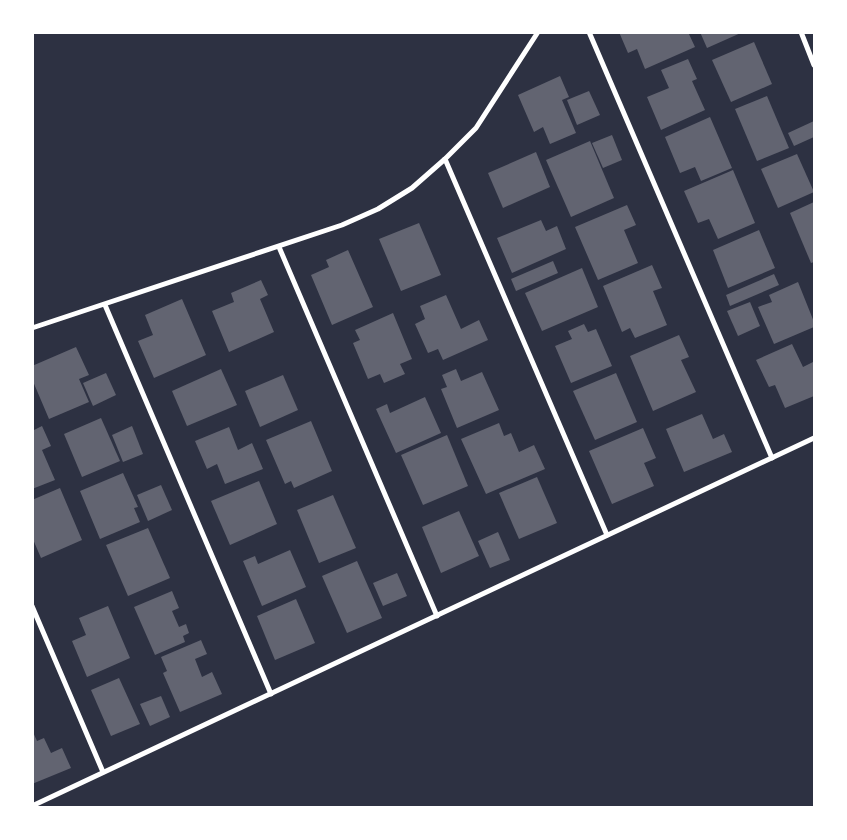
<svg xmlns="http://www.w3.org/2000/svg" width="847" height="840" viewBox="0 0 847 840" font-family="Lato,sans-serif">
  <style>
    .building { fill: #626471 }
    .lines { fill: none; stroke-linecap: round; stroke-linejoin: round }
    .minor { stroke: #fff; stroke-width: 5 }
  </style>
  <rect width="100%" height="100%" fill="#2d3142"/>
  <g class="building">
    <path d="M619 32H688L695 47 645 69 637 49 628 53Z"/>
    <path d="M700 32H743L707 48Z"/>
    <path d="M754 42 772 84 731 102 712 60Z"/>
    <path d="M688 59 697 79 692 81 705 110 661 130 647 97 669 88 661 70Z"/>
    <path d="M560 76 569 97 562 100 576 133 550 144 543 127 534 132 518 95Z"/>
    <path d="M589 91 600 115 577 125 567 100Z"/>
    <path d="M767 96 789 148 757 161 735 109Z"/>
    <path d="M710 117 732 168 701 181 695 167 680 173 665 137Z"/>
    <path d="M814 121V137L794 146 788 133Z"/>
    <path d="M612 135 622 160 603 168 592 143Z"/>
    <path d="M590 141 614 198 571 217 546 160Z"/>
    <path d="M536 152 550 187 503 208 488 173Z"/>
    <path d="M797 154 814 192 778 208 761 169Z"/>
    <path d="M733 170 755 223 718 239 709 219 698 223 684 191Z"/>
    <path d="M814 202V262L811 263 790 213Z"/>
    <path d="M627 205 636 225 624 230 638 263 598 280 575 227Z"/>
    <path d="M541 220 546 231 557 226 566 249 512 273 497 238Z"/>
    <path d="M419 223 441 275 401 291 379 239Z"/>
    <path d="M759 230 775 268 728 288 713 250Z"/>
    <path d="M348 250 373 307 332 325 311 275 329 267 326 260Z"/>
    <path d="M553 261 558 273 516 291 511 279Z"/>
    <path d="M652 265 662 288 653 291 667 325 635 338 630 328 622 332 603 286Z"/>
    <path d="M582 268 598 307 542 331 525 293Z"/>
    <path d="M774 274 779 285 730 306 726 295Z"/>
    <path d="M261 280 268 295 260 299 274 332 229 352 212 311 234 302 231 293Z"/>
    <path d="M798 282 814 322V327L774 344 758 307 772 302 769 295Z"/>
    <path d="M446 295 461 329 479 320 488 340 443 360 438 349 428 353 415 324 425 319 420 306Z"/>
    <path d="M182 299 206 355 154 378 138 341 153 335 145 315Z"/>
    <path d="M750 302 760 326 738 336 727 311Z"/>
    <path d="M393 313 412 359 400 364 405 374 384 383 380 374 368 379 353 343 360 340 355 330Z"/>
    <path d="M584 324 588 332 596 329 612 366 571 383 555 346 572 339 568 331Z"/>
    <path d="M679 335 689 357 681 360 696 392 653 411 630 356Z"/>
    <path d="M792 344 803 367 813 362 814 366V396L785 408 775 385 769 387 756 360Z"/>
    <path d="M76 347 89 375 79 379 89 402 49 419 32 379V366Z"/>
    <path d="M221 369 237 405 187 426 172 391Z"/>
    <path d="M456 369 461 381 482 372 499 410 457 428 441 389 447 387 442 375Z"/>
    <path d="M106 373 116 395 93 406 83 383Z"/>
    <path d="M616 373 637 422 595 440 573 391Z"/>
    <path d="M283 375 298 410 260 427 245 391Z"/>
    <path d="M425 397 441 433 396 453 376 409 387 404 390 413Z"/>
    <path d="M702 414 713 439 724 434 732 452 684 472 666 429Z"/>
    <path d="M101 418 120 461 82 477 64 434Z"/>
    <path d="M311 421 332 471 294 488 291 481 285 484 266 440Z"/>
    <path d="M499 423 504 436 511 433 519 452 534 445 545 469 486 494 461 439Z"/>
    <path d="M42 426 51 446 42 450 55 480 32 489V431Z"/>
    <path d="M132 426 143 454 123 462 112 435Z"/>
    <path d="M229 427 238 450 252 443 263 469 225 484 217 464 207 469 195 441Z"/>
    <path d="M643 428 656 458 644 463 654 486 612 504 589 451Z"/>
    <path d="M447 435 468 486 423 505 401 455Z"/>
    <path d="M123 473 138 507 134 508 140 522 100 539 80 491Z"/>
    <path d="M537 477 557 523 519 539 499 493Z"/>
    <path d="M259 481 277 524 230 545 211 501Z"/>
    <path d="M161 485 172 510 148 521 137 495Z"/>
    <path d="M60 488 82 540 41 558 32 537V522L34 521 32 517V500Z"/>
    <path d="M333 495 356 548 319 563 297 510Z"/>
    <path d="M459 511 479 556 441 573 422 527Z"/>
    <path d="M148 528 170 578 128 596 106 545Z"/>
    <path d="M498 532 510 560 490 568 478 541Z"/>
    <path d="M290 550 306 587 262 606 243 561 255 556 258 564Z"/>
    <path d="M357 561 382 618 347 633 322 576Z"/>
    <path d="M397 573 407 596 383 606 373 583Z"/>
    <path d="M172 591 179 608 172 611 179 627 186 624 189 633 183 636 185 642 155 655 134 607Z"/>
    <path d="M296 599 315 643 275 660 257 616Z"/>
    <path d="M108 606 130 658 87 677 72 641 86 635 79 618Z"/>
    <path d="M201 640 207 654 195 659 202 677 212 672 222 694 180 712 163 673 167 671 161 657Z"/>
    <path d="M119 678 140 724 111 736 91 690Z"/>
    <path d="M161 696 170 717 150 726 140 704Z"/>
    <path d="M32 730 37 741 44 738 51 753 62 748 71 768 32 784Z"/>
  </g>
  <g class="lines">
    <g class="minor">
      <path d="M589 32 772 458"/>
      <path d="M801 32 814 65"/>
      <path d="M445 159 607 535"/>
      <path d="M279 247 437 616"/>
      <path d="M105 305 271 694"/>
      <path d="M32 328 342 225 378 209 412 188 445 159 476 128 538 32"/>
      <path d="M32 606 103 772"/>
      <path d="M32 806 814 438"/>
    </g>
  </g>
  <rect width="847" height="840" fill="none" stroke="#ffffff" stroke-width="68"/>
</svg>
